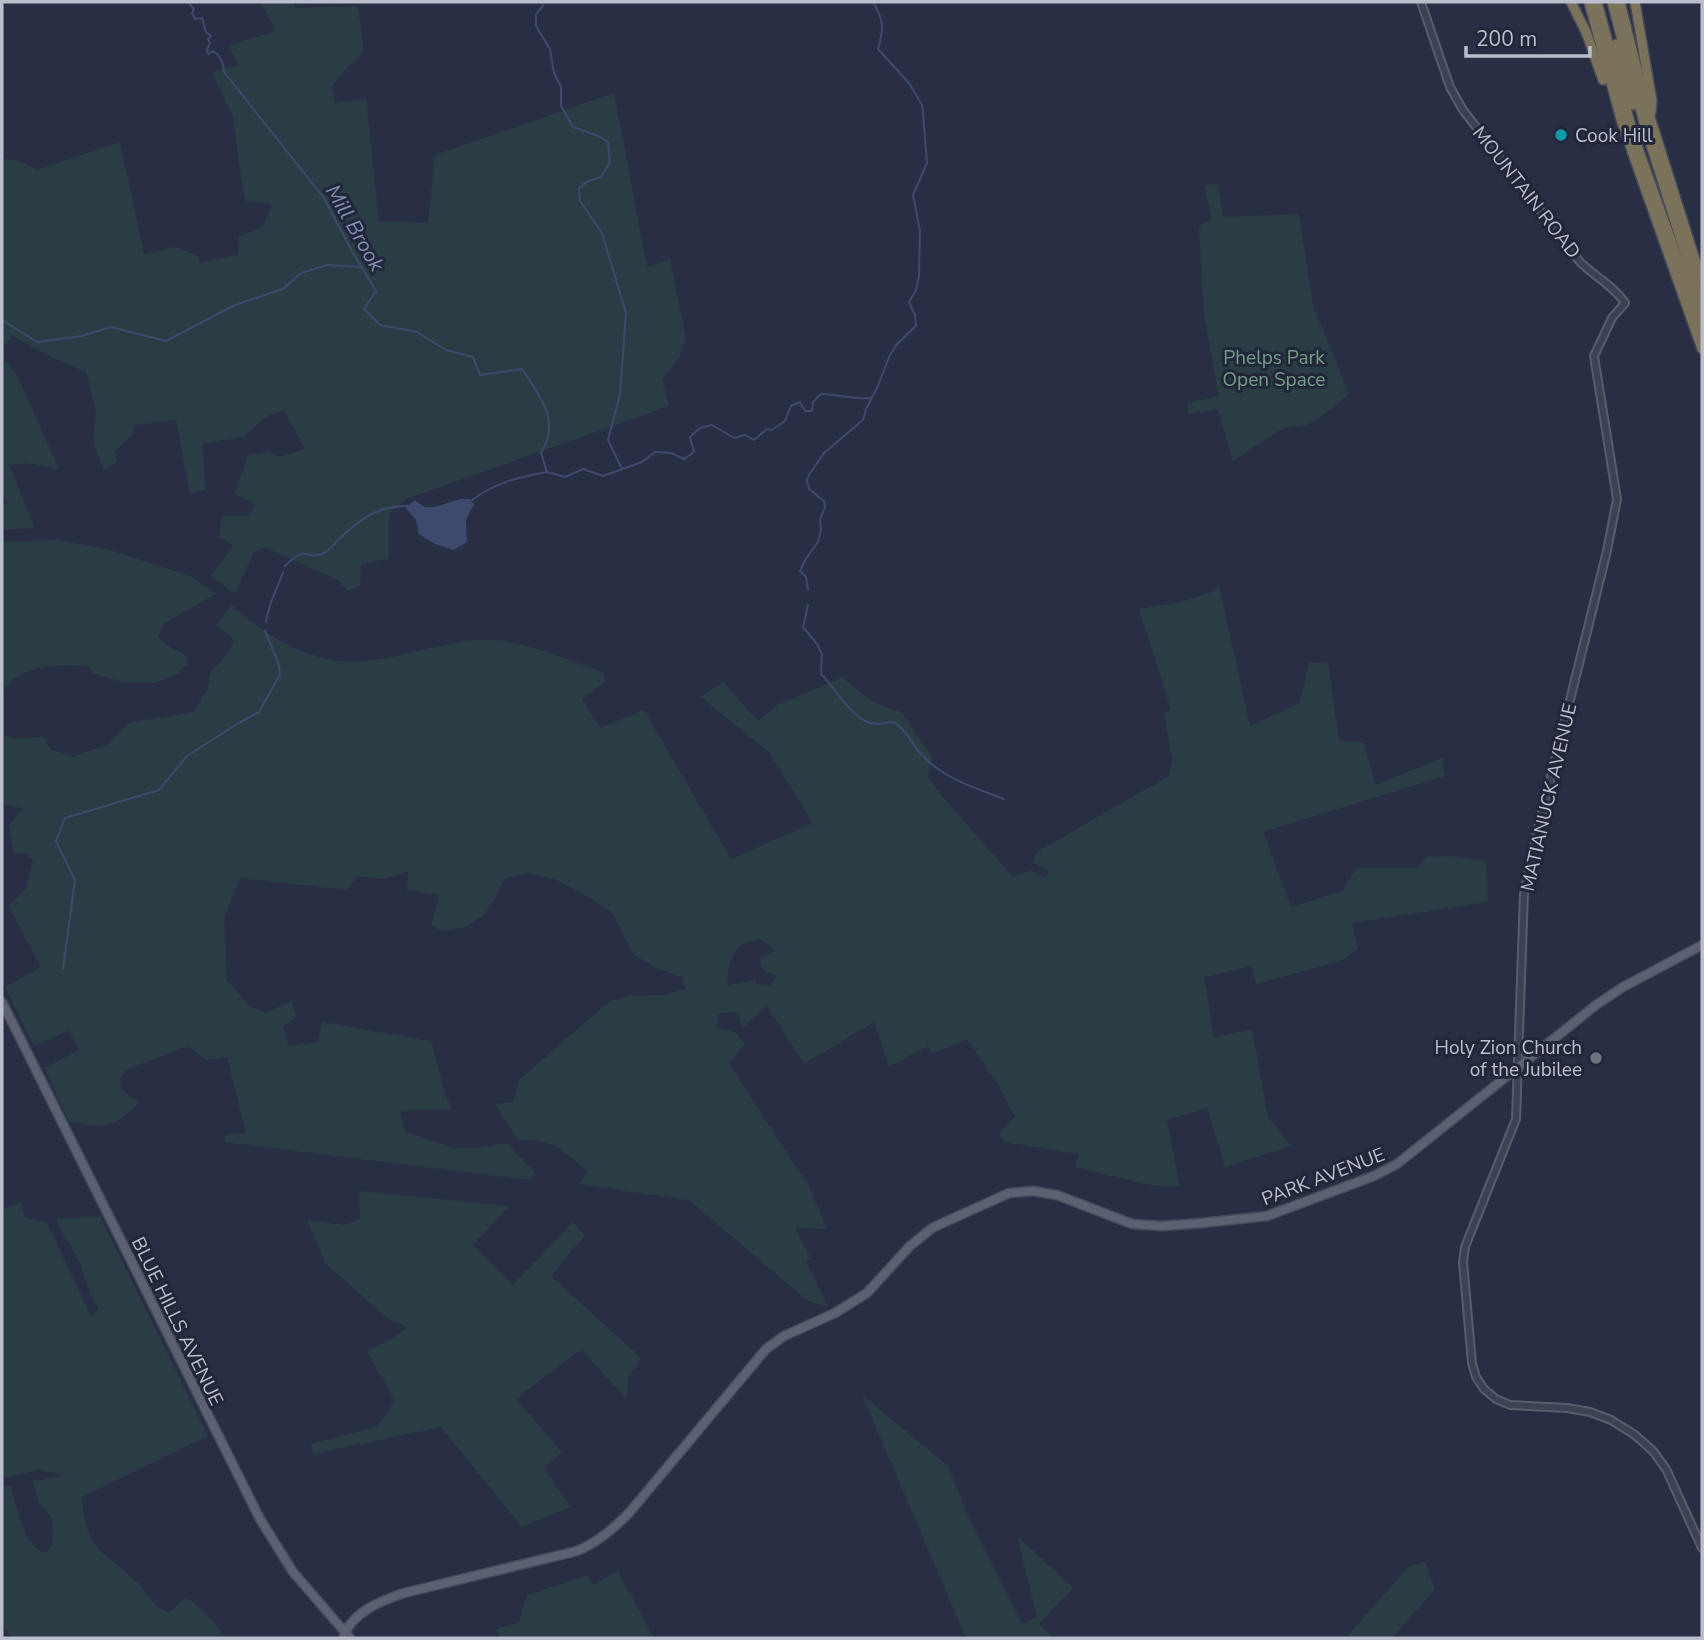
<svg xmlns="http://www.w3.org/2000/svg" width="1704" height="1640" viewBox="0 0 1704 1640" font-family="'Nunito Sans',sans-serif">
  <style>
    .green { fill: #2a3d45; fill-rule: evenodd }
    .water { fill: #3e4a6d }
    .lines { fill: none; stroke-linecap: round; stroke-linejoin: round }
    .stream { stroke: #3e4a6d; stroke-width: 2 }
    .minor-casing { stroke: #585d6e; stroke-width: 10 }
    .major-casing { stroke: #464b5d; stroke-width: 11 }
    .highway-casing { stroke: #444a5b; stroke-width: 12 }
    .minor { stroke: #3c4254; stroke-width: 6 }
    .major { stroke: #5b6173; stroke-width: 8 }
    .highway { stroke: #7a735a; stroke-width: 9 }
    .culture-dot { fill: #0f9aa8; stroke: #212739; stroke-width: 2.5 }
    .worship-dot { fill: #6b7280; stroke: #212739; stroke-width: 2.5 }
    .labels { text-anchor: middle; stroke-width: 6; stroke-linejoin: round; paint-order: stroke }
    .poi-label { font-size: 19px; fill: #babecd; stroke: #212739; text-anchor: start }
    .street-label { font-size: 19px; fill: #babecd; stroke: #212739 }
    .park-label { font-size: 19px; fill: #729e84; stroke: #212739 }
    .water-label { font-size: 21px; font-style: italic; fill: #828eb3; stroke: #212739 }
  </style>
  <rect width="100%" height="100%" fill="#282f44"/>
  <g class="green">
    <path d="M261 2H294L296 8 358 6 364 52 342 73 332 86 335 103 366 99 379 221 428 223 435 155 614 93 647 267 670 259 686 338 679 358 662 380 669 406 406 499 389 514V559L361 564 360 586 347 591 340 581 264 547 254 552 235 594 211 576 233 545 219 537 222 516H248L255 504 234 494 248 455 269 452 280 457 305 449 284 411 268 415 243 437 202 444 206 490 190 493 176 420 134 425 132 435 115 451 117 462 104 470 93 441 96 410 86 372 53 358 12 336 2 350V158L22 162 37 170 120 142 144 254 175 247 197 255 200 263 238 255 239 237 263 226 272 204 246 201 242 185 233 117 212 73 239 65 228 46 276 31Z"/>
    <path d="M1218 184 1223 217 1299 214 1313 306 1349 394 1319 418 1306 425 1284 428 1233 461 1218 409 1189 414 1187 403 1219 396 1204 316 1199 227 1212 219 1204 186Z"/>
    <path d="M2 358 16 373 59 469 25 463 9 465 35 528 2 530V506L7 503 2 492Z"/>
    <path d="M58 540 110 550 190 576 216 594 164 623 158 636 164 643 185 655 188 663 176 675 154 683 123 682 95 674 88 666C56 664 22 664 2 692V542Z"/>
    <path d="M1219 586 1250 726 1300 703 1309 663 1328 662 1339 740 1364 743 1375 785 1442 758 1445 776 1263 832 1291 907 1343 891 1356 868H1417L1426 857 1450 856 1486 861 1488 902 1352 923 1358 949 1343 960 1257 984 1251 966 1204 977 1214 1038 1252 1029 1268 1117 1291 1146 1225 1167 1207 1108 1167 1120 1180 1187 1149 1185 1075 1167 1079 1154 1004 1142 999 1133 1015 1117 998 1084 967 1039 932 1054 928 1046 889 1067 874 1022 804 1064 767 1006 742 1028 738 1012 718 1013 717 1028 737 1033 745 1044 729 1063 797 1169 807 1182 827 1229 795 1228 811 1259 806 1261 828 1307 808 1301 689 1200 579 1184 587 1171C563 1150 552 1138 518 1140L495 1104 513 1102 520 1079 610 1001 631 996 663 995 686 989 682 977 656 968 634 955 613 913 583 894 557 880 529 873 505 878 485 915 466 927 442 931 431 924 440 895 407 890 408 872 381 879 357 876 348 890 240 878 224 918 227 980 249 1006 266 1013 292 1001 296 1017 283 1028 289 1046 318 1042 322 1022 431 1041C438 1062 442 1091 452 1109L400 1111 405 1132 453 1148H477L507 1143 535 1173 531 1180 224 1142 225 1135 246 1133 227 1057 206 1060 189 1046 125 1070 120 1079 121 1089 139 1103C109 1131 109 1127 69 1122L44 1068 79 1050 69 1030 34 1046 5 987 41 967 9 906 25 890 33 861 27 853H14L9 825 23 808 2 804V735L13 738 44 737 50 749 74 757 108 744 129 723 194 712 208 687 211 672 228 653 233 643 232 637 216 626 231 605C267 637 314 666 364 661 403 658 441 642 479 640 518 637 566 660 603 672L606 681 582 699 600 728 644 710 731 859 813 823 769 752 701 697 723 682 758 721 778 705 843 677C860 694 878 707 901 712L933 758 927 776 941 795 1013 877 1029 870 1046 878 1049 871 1033 863 1037 852 1169 776 1172 759 1164 713 1171 710 1139 609 1181 602 1209 593ZM760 940 768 944 775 952 762 957 760 962 765 972 777 975 771 985 756 984 755 980 728 985C726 973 731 950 743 944 748 941 755 941 760 940Z"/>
    <path d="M359 1191 509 1206 473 1245 513 1285 573 1222 585 1235 551 1276 641 1358 629 1376 626 1398 581 1349 516 1399 562 1452 544 1468 571 1507 522 1527 441 1427 313 1454 311 1444 377 1427 395 1401 367 1351 397 1336 407 1327 387 1318 326 1264 307 1220 344 1225 360 1219Z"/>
    <path d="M21 1202 25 1218 47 1223 91 1316 99 1309 91 1297 80 1263 59 1226 57 1219 100 1216 208 1436 82 1497C85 1554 106 1550 140 1586 149 1596 155 1607 168 1613L187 1597 206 1613 226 1638H14L2 1626V1487L11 1485C17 1508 21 1538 41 1552L48 1551 53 1542 52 1518 39 1502 33 1481 61 1476 60 1474 39 1470 2 1478V1210Z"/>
    <path d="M862 1395 948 1466 969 1518 1022 1624 1037 1617 1017 1536 1073 1588 1039 1624 1054 1638H966Z"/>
    <path d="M1425 1562 1435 1589 1392 1638H1346L1409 1566Z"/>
    <path d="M618 1571 654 1638H501L496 1629 519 1622 527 1595 588 1575 593 1585Z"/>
  </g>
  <path class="water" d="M460 499H470L474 504 466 520 467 542 454 550 435 544 419 534 416 520 406 508 414 500 425 507H435Z"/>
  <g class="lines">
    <g class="stream">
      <path d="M188 2 194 9 192 13 195 19 202 18 206 32 211 36 208 39 210 43 207 49 208 54 213 51C221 56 224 64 224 72L324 198 352 251 376 291 364 309 380 325 417 332 446 350 473 357 480 375 522 369C540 396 561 422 541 453L547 472 565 477 583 469 603 476 642 462 655 452 671 453 684 459 694 452 690 437 700 428 712 425 734 438 745 435 754 440 767 429 772 430 785 421 791 406 800 402 805 411H812L813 402 821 394C835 394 859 400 870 398"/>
      <path d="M542 2 543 6 536 14V26L550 49 554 73 561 87V106L573 127 598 136 608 142 610 162 601 177 586 182 579 189 580 201 602 233 626 313 620 394 608 440 622 469"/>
      <path d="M2 320 37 342 82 336 111 327 166 341 235 305 283 289 301 273 327 265 360 267"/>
      <path d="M471 501C493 483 519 477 547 472"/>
      <path d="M285 566C308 542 305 562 324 553 329 551 335 543 340 538 362 518 377 506 408 506"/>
      <path d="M808 590 806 577 800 571 805 560 818 542 821 529 820 520 825 507 824 501 809 489 807 480 809 475 824 453 863 420 866 409 877 388 890 355 897 344 916 326 915 315 909 302 916 290 919 276 920 231 913 195 927 163 923 113 922 105 909 83 878 49C884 28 884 21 873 2"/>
      <path d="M808 605 803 627 817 644 822 654 821 674C836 688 854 725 878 724 883 724 888 722 894 722 909 732 911 744 922 755 944 779 975 788 1004 799"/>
      <path d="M266 622C268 604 277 590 283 572"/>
      <path d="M63 969 75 880 56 841 65 818 159 790 187 756 237 724 259 712 280 674 278 662 265 631"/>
    </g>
    <g class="minor-casing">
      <path id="minor" d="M1421 2 1450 87 1463 110 1580 262C1594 276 1614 286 1625 303L1612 318 1594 356 1617 499 1607 551 1537 833 1524 894 1516 1119 1465 1247 1463 1262 1472 1363 1476 1377 1484 1389 1496 1399 1510 1405 1567 1408 1590 1412 1611 1420 1635 1435 1653 1451 1666 1469 1702 1548"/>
    </g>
    <g class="major-casing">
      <g id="major">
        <path d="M2 1002 260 1519 293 1572 350 1638"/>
        <path d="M343 1638C352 1612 380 1601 404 1593L577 1551C598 1542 613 1529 629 1513L766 1349 784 1336 835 1313 867 1293 909 1247 932 1228 1009 1193 1033 1191 1057 1195 1132 1224 1162 1226 1202 1223 1267 1216 1374 1176 1397 1164 1596 1005 1623 987 1702 945"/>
      </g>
    </g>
    <g class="highway-casing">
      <g id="highway">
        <path d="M1571 2 1586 32 1603 80"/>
        <path d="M1589 2 1622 123 1702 349"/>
        <path d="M1597 2 1634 137 1702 327"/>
        <path d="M1612 2 1644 123 1702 307"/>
        <path d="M1620 2 1645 101 1702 282"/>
        <path d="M1635 2 1652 101 1651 112"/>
        <path d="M1616 44 1633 105"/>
      </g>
    </g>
    <use href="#minor" class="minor"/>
    <use href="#major" class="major"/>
    <use href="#highway" class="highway"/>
  </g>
  <circle class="culture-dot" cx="1561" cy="135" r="7"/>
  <circle class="worship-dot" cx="1596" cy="1058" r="7"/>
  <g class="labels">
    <g class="poi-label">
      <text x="1575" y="142">Cook Hill</text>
      <text x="1582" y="1054" text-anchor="end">Holy Zion Church<tspan x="1582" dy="22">of the Jubilee</tspan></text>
    </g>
    <g class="street-label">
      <text transform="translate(1527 192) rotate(52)" y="7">MOUNTAIN ROAD</text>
      <text transform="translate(1548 797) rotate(-77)" y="7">MATIANUCK AVENUE</text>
      <text transform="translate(1323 1176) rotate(-21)" y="7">PARK AVENUE</text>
      <text transform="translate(178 1321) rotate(64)" y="7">BLUE HILLS AVENUE</text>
    </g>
    <g class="park-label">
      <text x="1274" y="364">Phelps Park<tspan x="1274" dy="22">Open Space</tspan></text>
    </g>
    <g class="water-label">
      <text transform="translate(355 228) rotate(60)" y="7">Mill Brook</text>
    </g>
  </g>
  <rect width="1704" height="1640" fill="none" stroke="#babecd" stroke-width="7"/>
  <path d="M1466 46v10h124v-10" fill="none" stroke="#babecd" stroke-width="3.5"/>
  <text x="1476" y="46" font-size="21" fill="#babecd" stroke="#212739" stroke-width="5" paint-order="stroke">200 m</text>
</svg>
